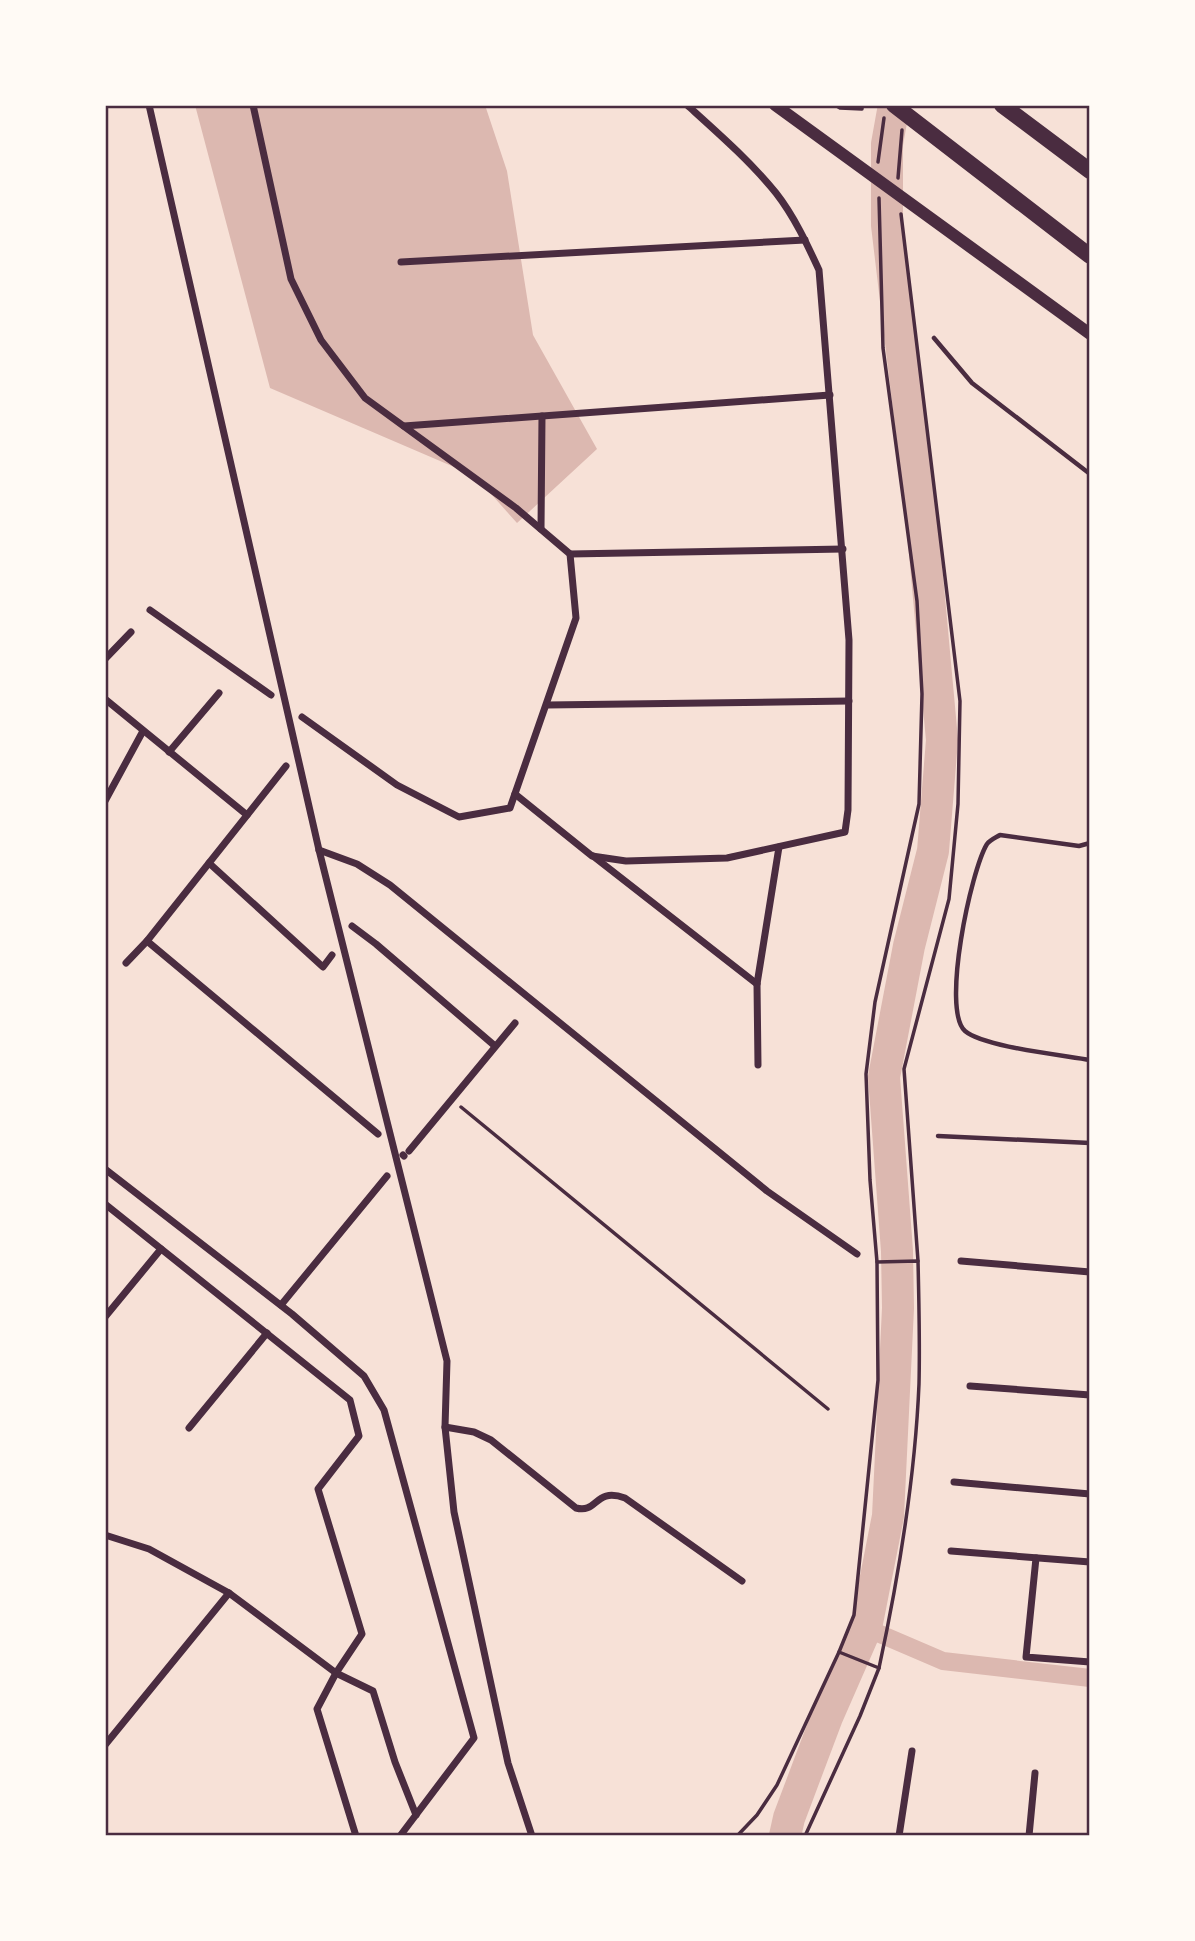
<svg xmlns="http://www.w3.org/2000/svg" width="1195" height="1941" viewBox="0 0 1195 1941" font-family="Ubuntu,sans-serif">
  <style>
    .water { fill: #dcb8b0 }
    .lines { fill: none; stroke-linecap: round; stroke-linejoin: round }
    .canal { stroke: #dcb8b0; stroke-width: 18 }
    .river { stroke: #dcb8b0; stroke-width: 32 }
    .path { stroke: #4a2c40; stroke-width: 3.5 }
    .service { stroke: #4a2c40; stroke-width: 4.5 }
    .minor { stroke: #4a2c40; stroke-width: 7 }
    .secondary { stroke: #4a2c40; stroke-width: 12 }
    .motorway { stroke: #4a2c40; stroke-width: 16 }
    .neatline { fill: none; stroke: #4a2c40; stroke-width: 2.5 }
  </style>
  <rect width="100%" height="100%" fill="#f7e1d7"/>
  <path class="water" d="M195 105H485L507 171 533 335 597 449 517 523 475 476 270 388Z"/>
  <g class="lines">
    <path class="canal" d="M866 1628 943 1661 1090 1678"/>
    <path class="river" d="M785 1836 789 1818 827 1717 866 1628 888 1516 898 1308 897 1251 884 1077 909 946 933 851 942 740 921 510 887 225V144L894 105"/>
    <g class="path">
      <path d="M835 105 840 108 862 109V105"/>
      <path d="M878 162 884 118"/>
      <path d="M898 178 902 130"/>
      <path d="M901 214 960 701 958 804 949 899 904 1069 918 1261"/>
      <path d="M461 1107 828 1409"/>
      <path d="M839 1652 879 1668C899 1575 915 1480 919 1384 920 1343 919 1302 918 1261L877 1262"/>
      <path d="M737 1836 757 1815 777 1785 839 1652 854 1615 878 1380 877 1262 870 1180 866 1074 875 1002 919 804 922 694 917 601 883 348 879 198"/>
      <path d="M805 1836 860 1716 879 1668"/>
    </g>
    <g class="service">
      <path d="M934 338 972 383 1090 474"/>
      <path d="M1090 843 1079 846 1000 835C995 838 990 840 987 844 971 870 941 1010 965 1031 984 1047 1062 1055 1090 1060"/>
      <path d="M938 1136 1090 1143"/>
    </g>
    <g class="minor">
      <path d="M149 105 319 850 447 1361 445 1427 454 1512 508 1763 532 1836"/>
      <path d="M253 105 291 279 321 340 365 398 516 508 570 554 576 618 510 808 459 817 397 785 302 717"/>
      <path d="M401 262 805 240"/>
      <path d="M404 426 830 395"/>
      <path d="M541 529 542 416"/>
      <path d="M570 554 843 549"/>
      <path d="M150 610 271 695"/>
      <path d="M105 659 131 632"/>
      <path d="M105 699 247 815"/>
      <path d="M547 705 849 701"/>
      <path d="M169 752 219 693"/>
      <path d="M515 794 592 856 626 861 727 858 845 832 848 810 849 640 819 270C807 244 794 216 776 193 750 161 718 133 687 105"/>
      <path d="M105 801 143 731"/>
      <path d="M319 850 357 864 390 885 767 1191 857 1254"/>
      <path d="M593 856 757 984"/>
      <path d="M209 863 323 967 332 955"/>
      <path d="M352 926 376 944 495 1046"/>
      <path d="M147 941 378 1134"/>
      <path d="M126 963 147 941 286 766"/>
      <path d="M758 1065 757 984 779 847"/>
      <path d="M409 1151 515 1023"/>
      <path d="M403 1155 404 1156"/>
      <path d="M105 1169 292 1314 364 1376 384 1410 474 1738 400 1836"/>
      <path d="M105 1204 350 1400 359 1436 318 1489 362 1634 336 1673 229 1593 149 1549 105 1535"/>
      <path d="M961 1261 1090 1272"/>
      <path d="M281 1305 387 1176"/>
      <path d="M105 1317 161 1249"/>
      <path d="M970 1386 1090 1395"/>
      <path d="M445 1427 474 1432 491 1440 576 1508C598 1514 594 1487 625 1498L742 1581"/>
      <path d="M189 1428 267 1333"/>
      <path d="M954 1482 1090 1494"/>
      <path d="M951 1551 1090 1562"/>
      <path d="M1036 1558 1026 1657 1090 1662"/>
      <path d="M105 1745 229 1593"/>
      <path d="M356 1836 317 1709 336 1673 373 1691 395 1762 416 1815"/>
      <path d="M899 1836 912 1751"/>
      <path d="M1029 1836 1035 1773"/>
    </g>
    <path class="secondary" d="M775 105 1090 334"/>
    <g class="motorway">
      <path d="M894 105 1090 256"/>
      <path d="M1002 105 1090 171"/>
    </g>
  </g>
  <rect width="1195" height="1941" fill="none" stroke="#fffaf5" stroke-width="214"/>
  <rect x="107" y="107" width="981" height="1727" class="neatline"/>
</svg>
